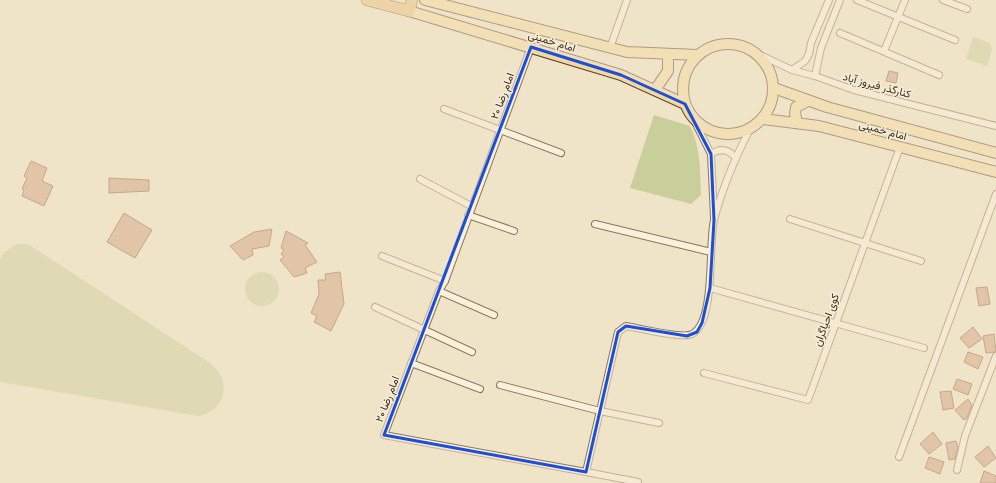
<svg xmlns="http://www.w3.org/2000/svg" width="996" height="483" viewBox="0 0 996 483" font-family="'Source Serif 4',Vazirmatn,serif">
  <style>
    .green { fill: #c9cf9b }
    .building { fill: #cf9f7d; stroke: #8d5f41 }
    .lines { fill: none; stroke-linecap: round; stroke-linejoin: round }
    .minor-casing { stroke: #8d765c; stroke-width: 8 }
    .primary-casing { stroke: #5b4430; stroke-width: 12 }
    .trunk-casing { stroke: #5b4430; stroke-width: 12 }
    .minor { stroke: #faf1dc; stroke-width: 6 }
    .primary { stroke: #f3d9a0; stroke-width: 10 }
    .trunk { stroke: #eabe7c; stroke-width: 11 }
    .marked { fill: none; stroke: #1d4ed8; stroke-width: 3; stroke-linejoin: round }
    .labels { text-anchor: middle; stroke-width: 3; stroke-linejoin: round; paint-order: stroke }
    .street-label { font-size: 11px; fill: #3d2e20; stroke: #f7eed8 }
  </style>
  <rect width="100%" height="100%" fill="#f0e4c8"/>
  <g class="green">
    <path d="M973 37 990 43 992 50 987 66 966 59Z"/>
    <path d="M654 115 690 126C701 148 700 171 701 195L691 204 630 188Z"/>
    <path d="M17 244H28L210 363C232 380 227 411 198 416L0 382V260L4 252Z"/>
    <circle cx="262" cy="289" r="17"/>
  </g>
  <g class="building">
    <path d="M889 71 898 73 896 83 886 81Z"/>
    <path d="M31 161 47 168 42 181 53 186 44 206 22 196 24 190 22 189 27 178 24 176Z"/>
    <path d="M109 178 149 180V191L109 193Z"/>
    <path d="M124 213 152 230 135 258 107 242Z"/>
    <path d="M272 229 269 246 252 249 253 255 243 260 230 246 254 232Z"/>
    <path d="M286 231 308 243 305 245 317 262 305 268 307 273 294 277 280 260 284 257 281 254 284 250 281 248Z"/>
    <path d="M340 272 344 304 331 331 314 322 317 316 311 313 319 294 318 280H326L325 274Z"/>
    <path d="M987 287 990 304 979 306 976 288Z"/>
    <path d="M973 327 982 339 969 348 960 338Z"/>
    <path d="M994 334 996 352 986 353 983 336Z"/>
    <path d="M968 352 983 357 978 369 964 362Z"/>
    <path d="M957 379 972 384 968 395 953 389Z"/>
    <path d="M951 391 954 408 943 410 940 392Z"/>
    <path d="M968 399 972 405 967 418 964 420 955 410Z"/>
    <path d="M933 432 942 444 929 454 920 444Z"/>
    <path d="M956 441 958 448 955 459 949 460 946 443Z"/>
    <path d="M988 446 996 458 984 467 975 457Z"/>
    <path d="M929 457 944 462 940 474 925 468Z"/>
    <path d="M984 471 996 476V483H980Z"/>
  </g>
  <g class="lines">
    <g class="minor-casing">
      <g id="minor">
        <path d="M857 0 955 40"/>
        <path d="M943 0 967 9"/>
        <path d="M840 33 939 75"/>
        <path d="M531 47 445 281 439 291 384 435 586 472 618 332 626 326C638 328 684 339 692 334 716 322 708 244 714 220 722 189 735 158 750 129"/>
        <path d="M610 48 627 0"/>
        <path d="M884 51 905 0"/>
        <path d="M756 53 792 70 815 76 854 90 996 126"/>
        <path d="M792 70 805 61 809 54 811 43 829 0"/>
        <path d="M815 76 821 48 840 0"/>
        <path d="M444 109 561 153"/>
        <path d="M693 118 711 154 714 217"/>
        <path d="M711 154C720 148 728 149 735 157"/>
        <path d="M420 179 471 206"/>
        <path d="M468 215 514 231"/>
        <path d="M790 219 921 261"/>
        <path d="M595 224 711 252"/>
        <path d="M382 256 445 281"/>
        <path d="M710 288 924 348"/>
        <path d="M439 291 494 315"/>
        <path d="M375 307 472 352"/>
        <path d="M411 363 480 389"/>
        <path d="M704 373 808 400 900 147"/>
        <path d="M500 385 600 411 659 423"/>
        <path d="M899 457 996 194"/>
        <path d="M957 470 965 436 996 356"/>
        <path d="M586 472 638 482"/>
      </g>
    </g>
    <g class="primary-casing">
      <g id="primary">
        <path d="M425 0 627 52 698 55"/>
        <path d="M409 11 621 75 685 104"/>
        <circle cx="728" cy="89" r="45"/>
        <path d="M774 88 827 107 996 153"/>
        <path d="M655 90 668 71V54"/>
        <path d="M763 119 819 126 996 172"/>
        <path d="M797 122 795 114 796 107 808 101"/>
      </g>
    </g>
    <g class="trunk-casing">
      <path id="trunk" d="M367 0 409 11 412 0"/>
    </g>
    <use href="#minor" class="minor"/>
    <use href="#primary" class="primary"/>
    <use href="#trunk" class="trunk"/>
  </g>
  <path d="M0 0H996V483H0ZM531 47 621 75 685 104 711 154 714 220 710 288 702 323 697 332 687 336 626 326 618 332 586 472 384 435Z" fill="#f0e4c8" fill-opacity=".55" fill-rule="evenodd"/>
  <path class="marked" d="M531 47 621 75 685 104 711 154 714 220 710 288 702 323 697 332 687 336 626 326 618 332 586 472 384 435Z"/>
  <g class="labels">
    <g class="street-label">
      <text transform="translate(552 41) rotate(17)" y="4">امام خمینی</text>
      <text transform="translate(877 85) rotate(15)" y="4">کنارگذر فیروز آباد</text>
      <text transform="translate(502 96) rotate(-70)" y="4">امام رضا ۲۰</text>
      <text transform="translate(883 130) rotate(15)" y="4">امام خمینی</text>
      <text transform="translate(826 320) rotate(-70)" y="4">کوی احیاگران</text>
      <text transform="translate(387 399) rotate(-69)" y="4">امام رضا ۲۰</text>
    </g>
  </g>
</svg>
